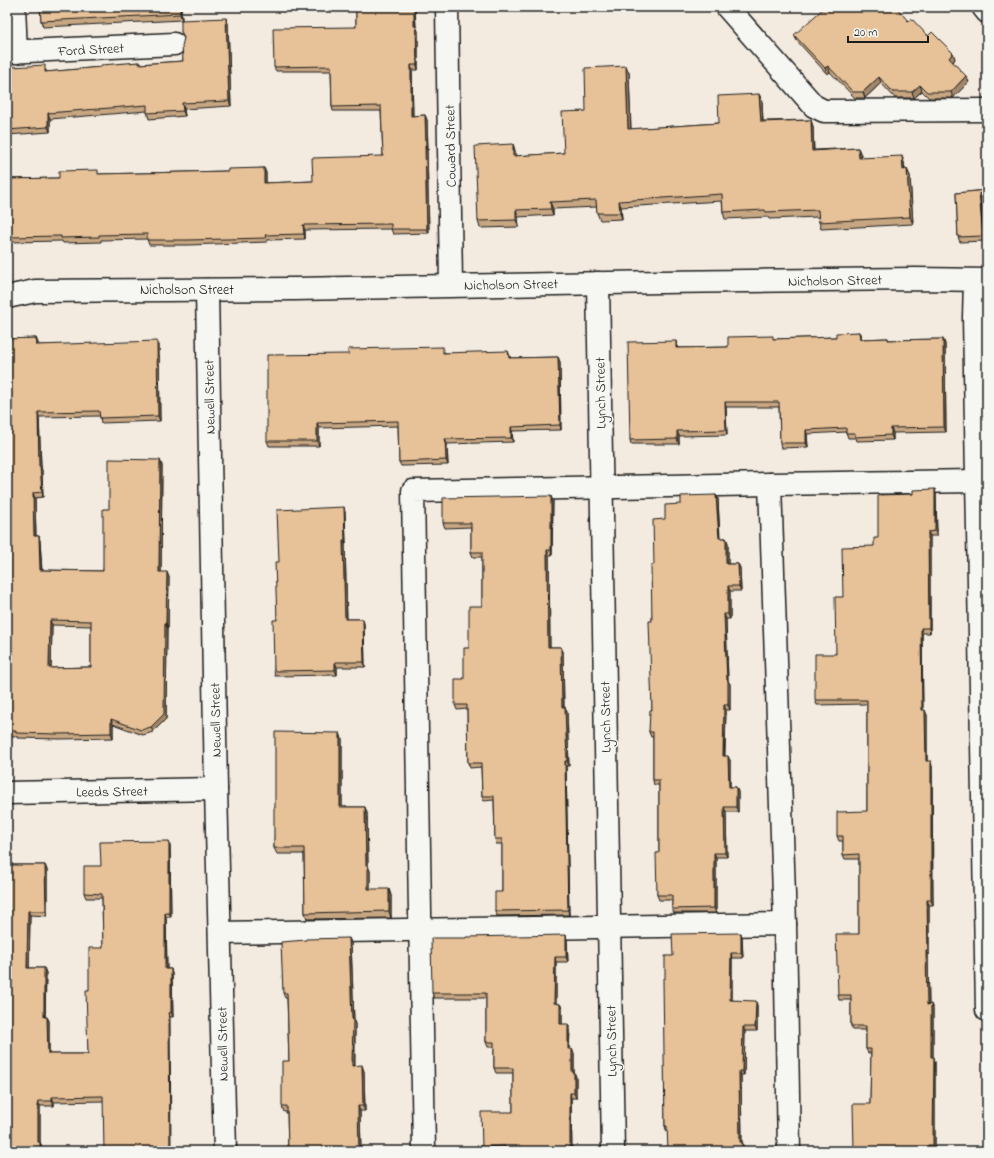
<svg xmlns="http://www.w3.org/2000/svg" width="994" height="1158" viewBox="0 0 994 1158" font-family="'Indie Flower',sans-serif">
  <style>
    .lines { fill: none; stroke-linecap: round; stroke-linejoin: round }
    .minor-casing { stroke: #1c1c1c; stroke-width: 25 }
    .minor { stroke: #f6f6f2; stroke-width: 22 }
    .wall { fill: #c7a682; stroke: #1c1c1c; fill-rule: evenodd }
    .shaded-wall { fill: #a2876a; stroke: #1c1c1c }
    .building { fill: #e7c197; stroke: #1c1c1c; fill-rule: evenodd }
    .labels { text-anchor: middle; stroke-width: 3; stroke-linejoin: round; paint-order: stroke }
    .street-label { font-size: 14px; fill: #1c1c1c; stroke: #f6f6f2 }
  </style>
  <rect width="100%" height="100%" fill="#f3ebe0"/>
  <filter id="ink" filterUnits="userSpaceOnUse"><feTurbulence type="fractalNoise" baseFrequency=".025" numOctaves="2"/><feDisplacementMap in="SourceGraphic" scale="8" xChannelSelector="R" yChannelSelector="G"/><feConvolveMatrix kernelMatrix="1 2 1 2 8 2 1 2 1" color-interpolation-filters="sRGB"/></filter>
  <g filter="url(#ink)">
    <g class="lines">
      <g class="minor-casing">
        <g id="minor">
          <path d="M14 7 16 52"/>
          <path d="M447 7 451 285"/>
          <path d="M727 7 814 106 824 111H829L987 110"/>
          <path d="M983 7 987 12"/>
          <path d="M7 52 174 44"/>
          <path d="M975 281 974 317 987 1010"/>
          <path d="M598 283 613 1151"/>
          <path d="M207 290 216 789 225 1151"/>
          <path d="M7 297 35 291 295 289 661 282 915 279 987 280"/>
          <path d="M770 484 785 924 789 1151"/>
          <path d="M7 793 216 789"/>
          <path d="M220 933 785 924"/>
          <path d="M424 1151 413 491 770 484 977 481"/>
        </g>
      </g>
      <use href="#minor" class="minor"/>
    </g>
    <g class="wall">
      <path d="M40 7H181L182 20 43 27 41 21Z"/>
      <path d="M356 7H415L416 26 418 31V70H412L413 116 425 115 427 120 428 150H427L429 233 393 234 391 229 305 230V239L267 240V242L189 245H149L147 239 101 240V242L63 243 62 241 12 242V243H7V179L59 178 99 174 228 171 264 168 266 173V183L313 181 383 156 381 111H333L332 107 331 71H276L274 67 356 27Z"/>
      <path d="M908 21 953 53 955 59 953 62 969 82 953 98H929L922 91 914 98H895L881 83 865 98H855L830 72 827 74 797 41 794 35Z"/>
      <path d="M228 23 231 106 184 109 185 116 149 119 147 111 50 119V132L7 135V70H46L47 72 101 67 139 62V64L183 61 184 38 181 31Z"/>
      <path d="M626 66 629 73 631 129 719 123 759 94 762 101 763 121 811 120 813 127 814 150 858 148 861 155V158L904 162 905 169H907L910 176 913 224 821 229 819 222 818 217 769 219 768 217 725 219 723 212 722 201 621 207 622 219 600 220 597 213V207L553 209V215L518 217 519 227 480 228 478 221 513 144 515 151V156L564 153 586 111Z"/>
      <path d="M987 190V204L981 198 985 241 960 242 958 237 956 193Z"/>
      <path d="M859 332 861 336V339L888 338V340L943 339 945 344 946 432 893 433V440L857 441 856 438H848L846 432 807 434 808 447 781 448 780 443 779 407H726L727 435 679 436V444H631L630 440 677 346V348L728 347 773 339 836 337Z"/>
      <path d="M36 338 38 343V345H159L160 421 101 423 100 416 39 417 41 466 42 471 43 497 35 498 36 536H39L40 541 42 570 103 571 109 509 162 465 161 572 169 577 168 628H167L166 719 153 732 143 735 113 724V738L60 739 17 738V736H7V339ZM52 625 91 626V667L51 668Z"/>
      <path d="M445 352V353L510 356V358L558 357 560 362 561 430 512 431 513 442 447 444 448 465 401 466 399 462 398 426 319 428V446H269L267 441 349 354Z"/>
      <path d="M936 494 937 536H930V633H922L923 710 927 715V761L932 766 933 905H929V955H928L929 1005 933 1009V1057L935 1062V1149H930L870 1104 871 1053H868L866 1049V1030H853L851 1026V1000H839L838 995 859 934V859H845L843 855V841H839L837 836 867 811V704L817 705 815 700 836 654 843 597 874 546 878 538Z"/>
      <path d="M716 495 718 499 720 538H726L728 543V564H738L740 568 741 591H730V619H726L728 681 730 684V710H726L725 756 730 760V787H736L738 792V812H726L727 857H716V913H674L672 909V900H659L657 895 659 853V785H654L653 780V737H651L649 732 652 710V621L654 565 681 504Z"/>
      <path d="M553 501 552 555H549L550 647H561L563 652 564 707 567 712 569 766H566L569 915 497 916 495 911 502 892V844H496L495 839 494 800 483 801 482 796 481 767 470 768 468 763 467 709 457 710 455 705 464 679 469 648 482 606V557H473L471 552V527L445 528 443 523Z"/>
      <path d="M345 512 346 544H345L347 619H363L364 624 365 667H337V675L275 676 274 671 277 620 279 562Z"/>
      <path d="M340 733 342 739V807H365L367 813 368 866 370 871V889L391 895V918L307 919 305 913 304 854H277L274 848 275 808Z"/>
      <path d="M170 846 171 917H166L167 969H171L172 974 173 1017H170L103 1101 54 1102V1106H40V1142L42 1147V1151H7V865H45L47 870V916L30 915 29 968H44L46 973 45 1017H47L49 1021V1054H88L89 990 103 948 102 898H86L84 893 101 866Z"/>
      <path d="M742 937 743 958H732V1000L757 1005V1031H745L744 1075H741L742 1142 744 1146 666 1130 665 1126V979Z"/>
      <path d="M349 938 351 943 354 1021 355 1024V1066L364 1071 365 1111H360L361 1151H288L287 1112H284L282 1106 289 1061 287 998H285L283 993Z"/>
      <path d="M567 940 568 962H556V1004H560L562 1008V1024L570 1029 569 1049 574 1053V1072L576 1077V1098H571L572 1151H483L482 1147 513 1112V1073H496L494 1068V1047H488L486 1042V998H434L432 993Z"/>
    </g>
    <g class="shaded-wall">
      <path d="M180 7H181L182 20 180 14Z"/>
      <path d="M414 7H415L416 31 414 26Z"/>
      <path d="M226 18 228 23 231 106 229 101Z"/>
      <path d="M416 26 418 31V70L417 65Z"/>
      <path d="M953 53 955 59 951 64 949 58Z"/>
      <path d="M411 65 412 70 413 120 411 116Z"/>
      <path d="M626 66 629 73 631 136 628 129Z"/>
      <path d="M828 66 830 72 827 74 825 68Z"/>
      <path d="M966 76 969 82 953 98 951 92Z"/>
      <path d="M879 77 881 83 865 98 863 92Z"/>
      <path d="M920 85 922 91 914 98 912 92Z"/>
      <path d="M759 94 762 101 763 128 761 122Z"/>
      <path d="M182 103 184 109 185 116 183 111Z"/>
      <path d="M48 113 50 119V132L48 127Z"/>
      <path d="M425 115 427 120 428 150 426 145Z"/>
      <path d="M811 120 813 127 814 157 812 151Z"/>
      <path d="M513 144 515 151 516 163 513 156Z"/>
      <path d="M425 145 427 150 429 233 427 229Z"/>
      <path d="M858 148 861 155V165L859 158Z"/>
      <path d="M902 156 904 162 905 176 903 170Z"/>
      <path d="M264 168 266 173V187L264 183Z"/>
      <path d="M907 169 910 176 913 224 910 217Z"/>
      <path d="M979 193 981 198 985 241 983 236Z"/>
      <path d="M619 201 621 207 622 219 620 213Z"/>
      <path d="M550 202 553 209V215L551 209Z"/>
      <path d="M516 210 518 217 519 227 516 220Z"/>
      <path d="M303 225 305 230V239L304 234Z"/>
      <path d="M859 332 861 336V344L860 339Z"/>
      <path d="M36 338 38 343V350L36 345Z"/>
      <path d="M943 339 945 344 946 432 944 427Z"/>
      <path d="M157 341 159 345 160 421 158 416Z"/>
      <path d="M676 341 677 346 678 353 676 348Z"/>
      <path d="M508 351 510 356V363L509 358Z"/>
      <path d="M558 357 560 362 561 430 560 425Z"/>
      <path d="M725 402 726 407 727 435 726 430Z"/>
      <path d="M38 412 39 417 41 466 42 471 43 497 42 492 39 466Z"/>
      <path d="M317 423 319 428V446L317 441Z"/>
      <path d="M511 427 512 431 513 442 511 438Z"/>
      <path d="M891 428 893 433V440L891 435Z"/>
      <path d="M806 430 807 434 808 447 806 443Z"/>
      <path d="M677 431 679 436V444L677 439Z"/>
      <path d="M445 439 447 444 448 465 446 460Z"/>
      <path d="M160 460 162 465 161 577 159 572Z"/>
      <path d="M935 489 936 494 937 536 935 531Z"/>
      <path d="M33 493 35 498 36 541 34 536Z"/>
      <path d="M716 495 718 499 720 543 719 538Z"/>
      <path d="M551 496 553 501 552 555 551 550Z"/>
      <path d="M344 507 345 512 346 544 345 540Z"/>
      <path d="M928 532 930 536V633L929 628Z"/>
      <path d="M39 536 40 541 42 575 40 570Z"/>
      <path d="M726 538 728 543V569L726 564Z"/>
      <path d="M343 540 345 544 347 624 345 619Z"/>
      <path d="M547 550 549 555 550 652 548 647Z"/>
      <path d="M738 564 740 568 741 591 739 586Z"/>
      <path d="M167 572 169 577 168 628 166 623Z"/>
      <path d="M728 586 730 591V619L728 614Z"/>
      <path d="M724 614 726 619 728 681 730 684V710L728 705Z"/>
      <path d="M363 619 364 624 365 667 364 662Z"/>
      <path d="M50 620 52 625 51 672 49 668Z"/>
      <path d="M165 623 167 628 166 719 153 732 151 727Z"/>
      <path d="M921 628 922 633 923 715 922 710Z"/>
      <path d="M561 647 563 652 564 712 562 707Z"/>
      <path d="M335 662 337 667V675L335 670Z"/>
      <path d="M724 705 726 710 724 760 723 756Z"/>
      <path d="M565 707 567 712 569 766 567 761Z"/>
      <path d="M925 710 927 715V766L926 761Z"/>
      <path d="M111 719 113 724V738L111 733Z"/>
      <path d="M340 733 342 739V813L340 807Z"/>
      <path d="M728 756 730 760V792L729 787Z"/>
      <path d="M565 761 566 766 569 915 568 910Z"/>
      <path d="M931 761 932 766 933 905 931 900Z"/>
      <path d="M736 787 738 792V812L736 807Z"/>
      <path d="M365 807 367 813 368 866 370 871V895L368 889 366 865Z"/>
      <path d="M724 807 726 812 727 857 725 853Z"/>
      <path d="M169 841 170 846 171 917 169 913Z"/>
      <path d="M714 853 716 857V913L714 908Z"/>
      <path d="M45 865 47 870V916L46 911Z"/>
      <path d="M389 889 391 895V918L389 911Z"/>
      <path d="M927 900 929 905V955L928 951Z"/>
      <path d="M28 911 30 915 29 973 27 968Z"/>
      <path d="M165 913 166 917 167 974 165 969Z"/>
      <path d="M741 933 742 937 743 958 741 953Z"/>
      <path d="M566 935 567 940 568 962 566 957Z"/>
      <path d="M349 938 351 943 354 1021 355 1024 354 1071 352 1066V1019Z"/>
      <path d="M926 951 928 955 929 1009 927 1005Z"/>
      <path d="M731 953 732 958V1005L730 1000Z"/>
      <path d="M555 957 556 962V1008L554 1003Z"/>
      <path d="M44 968 46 973 45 1021 44 1017Z"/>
      <path d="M171 969 172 974 173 1017 171 1012Z"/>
      <path d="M756 1001 757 1005V1031L755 1027Z"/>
      <path d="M560 1004 562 1008V1029L560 1024Z"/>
      <path d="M931 1004 933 1009V1062L931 1057Z"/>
      <path d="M169 1013 170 1017 171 1151H170Z"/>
      <path d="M47 1017 49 1021V1059L48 1054Z"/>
      <path d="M568 1024 570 1029 569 1053 568 1049Z"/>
      <path d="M743 1027 745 1031 744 1075 742 1071Z"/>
      <path d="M572 1049 574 1053V1077L572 1072Z"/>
      <path d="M934 1057 935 1062V1149L933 1145Z"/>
      <path d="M362 1065 364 1071 365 1111 363 1106Z"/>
      <path d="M739 1071 741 1075 742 1146 740 1142Z"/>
      <path d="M574 1072 576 1077V1098L574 1093Z"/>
      <path d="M570 1093 571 1098 572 1151H570Z"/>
      <path d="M52 1097 54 1102V1106L52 1101Z"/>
      <path d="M38 1101 40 1106V1147L38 1142Z"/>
      <path d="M358 1106 360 1111 361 1151H359Z"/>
      <path d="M40 1142 42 1147V1151H40Z"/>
      <path d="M742 1142 744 1146V1151H742Z"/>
    </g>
    <g class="building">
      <path d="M40 7H180V14L41 21Z"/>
      <path d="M356 7H414V26H416L417 65H411V116L425 115 426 145H425L427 229H391V224L303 225 304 234 265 235 266 238 188 240H147V234L99 235V237L61 238V236L10 237V238H7V179L59 178V171L98 170V174L228 171V169L264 168V183L313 181 312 158 383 156 381 106 332 107 331 66 274 67 273 28 356 27Z"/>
      <path d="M825 7H896L908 21 911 18 928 36 932 32 953 53 949 58 966 76 951 92H927L920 85 912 92H893L879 77 863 92H853L828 66 825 68 794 35Z"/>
      <path d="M226 18 229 101 182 103 183 111 147 113V105L48 113V127L7 130V70L12 69V67L45 65V72L101 67V65L139 62V64L183 61 182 46 184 38 181 31V20Z"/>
      <path d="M626 66 628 129 719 123 718 96 759 94 761 122 811 120 812 151 858 148 859 158 902 156 903 170 907 169 910 217 819 222 818 210 766 212 765 210 723 212 722 194 619 201 620 213H597L596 200 550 202 551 209 516 210V220L478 221 475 146 513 144V156L564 153 562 112 586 111 585 68Z"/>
      <path d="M987 190V201L979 193 983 236 958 237 956 193Z"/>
      <path d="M859 332 860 339 888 338V340L943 339 944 427 891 428V435L855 437V433H846V428L806 430V443H780L779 402H725L726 430 677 431V439L630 440 628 342 676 341V348L728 347V337L773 336V339L836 337V333Z"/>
      <path d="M36 338V345L157 341 158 416 100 418 99 411 38 412 39 466H40L42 492 33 493 34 536H39L40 570 103 571V509H109V459L160 460 159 572H167L166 623H165L164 714 151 727 141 730 111 719V733L58 734 16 733V731H7V339ZM50 620 91 621V667L49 668Z"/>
      <path d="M443 347V353L508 351 509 358 558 357 560 425 511 427V438L445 439 446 460 399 462 398 421 317 423V441H267V355L349 354 348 349Z"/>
      <path d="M935 489V531L928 532 929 628H921L922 710H925L926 761H931V900H927L928 951H926L927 1005 931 1004V1057H934L933 1145H928V1151H854L853 1104H870L871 1049H866V1026H851V995H838L836 934H859V854L843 855V836H837V812L867 811V700H815V654H836L835 597H843L842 547 874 546V538H878V495L913 494V490Z"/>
      <path d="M716 495 719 538H726V564H738L739 586H728V614H724L727 680H728V705H724L723 756H728L729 787H736V807H724L725 853H714V908L672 909V895H657L656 853H659V780H653V732H649L650 710H652L649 621H652L651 565H654L653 520 665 519V505L681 504V496Z"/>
      <path d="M551 496V550H547L548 647H561L562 707H565L567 761H565L568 910 495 911V892H502V839H495L494 796H482L481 763H468L467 705H455V679H464V648H469V606H482V552H471V523H443V498Z"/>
      <path d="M344 507 345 540H343L345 619H363L364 662H335V670L274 671 273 620H277L275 562H279L277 510Z"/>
      <path d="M275 732 340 733V807H365L366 865H368V889H389V911L305 913 304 848H274V808H275Z"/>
      <path d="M169 841V913H165V969H171V1012L169 1013 170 1151H104L103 1096 52 1097V1101H38V1142H40V1151H7V865H45L46 911H28L27 968H44V1017H47L48 1054H88L86 990H89V948H103L102 894 84 893V866H101L100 842Z"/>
      <path d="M741 933V953H731L730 1000 756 1001 755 1027H743L742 1071H739L740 1142H742V1151H668L667 1126H665L663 979H665V956H673L672 934Z"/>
      <path d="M566 935V957H555L554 1003 560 1004V1024H568V1049H572V1072H574V1093H570V1151H505V1146L482 1147 481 1112H513V1068H494V1042H486V993H432L431 938H466V937Z"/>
      <path d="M349 938 352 1019H353L352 1066 362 1065 363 1106H358L359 1151H288L287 1106H282V1061H289L287 993H283L281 942 306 940V939Z"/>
    </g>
  </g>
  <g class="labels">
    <g class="street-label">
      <text transform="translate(91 49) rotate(-3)" y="5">Ford Street</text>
      <text transform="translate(450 146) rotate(-91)" y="5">Coward Street</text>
      <text transform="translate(835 280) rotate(-1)" y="5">Nicholson Street</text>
      <text transform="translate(511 284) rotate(-1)" y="5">Nicholson Street</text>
      <text x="187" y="294">Nicholson Street</text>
      <text transform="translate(600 393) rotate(-91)" y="5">Lynch Street</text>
      <text transform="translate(209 397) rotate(-91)" y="5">Newell Street</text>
      <text transform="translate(605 717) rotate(-91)" y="5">Lynch Street</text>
      <text transform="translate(215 720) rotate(-91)" y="5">Newell Street</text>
      <text transform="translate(112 791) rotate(-1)" y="5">Leeds Street</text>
      <text transform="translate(611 1041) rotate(-91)" y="5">Lynch Street</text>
      <text transform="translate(222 1044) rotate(-91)" y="5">Newell Street</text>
    </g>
  </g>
  <rect width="994" height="1158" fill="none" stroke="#f6f6f2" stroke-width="24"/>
  <rect x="12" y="12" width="970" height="1134" fill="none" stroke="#1c1c1c" stroke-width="1.5" filter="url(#ink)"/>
  <path d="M848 36v6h80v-6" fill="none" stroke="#1c1c1c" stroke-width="2"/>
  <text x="854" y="36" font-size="12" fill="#1c1c1c" stroke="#f6f6f2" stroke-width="3" paint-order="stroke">20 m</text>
</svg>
